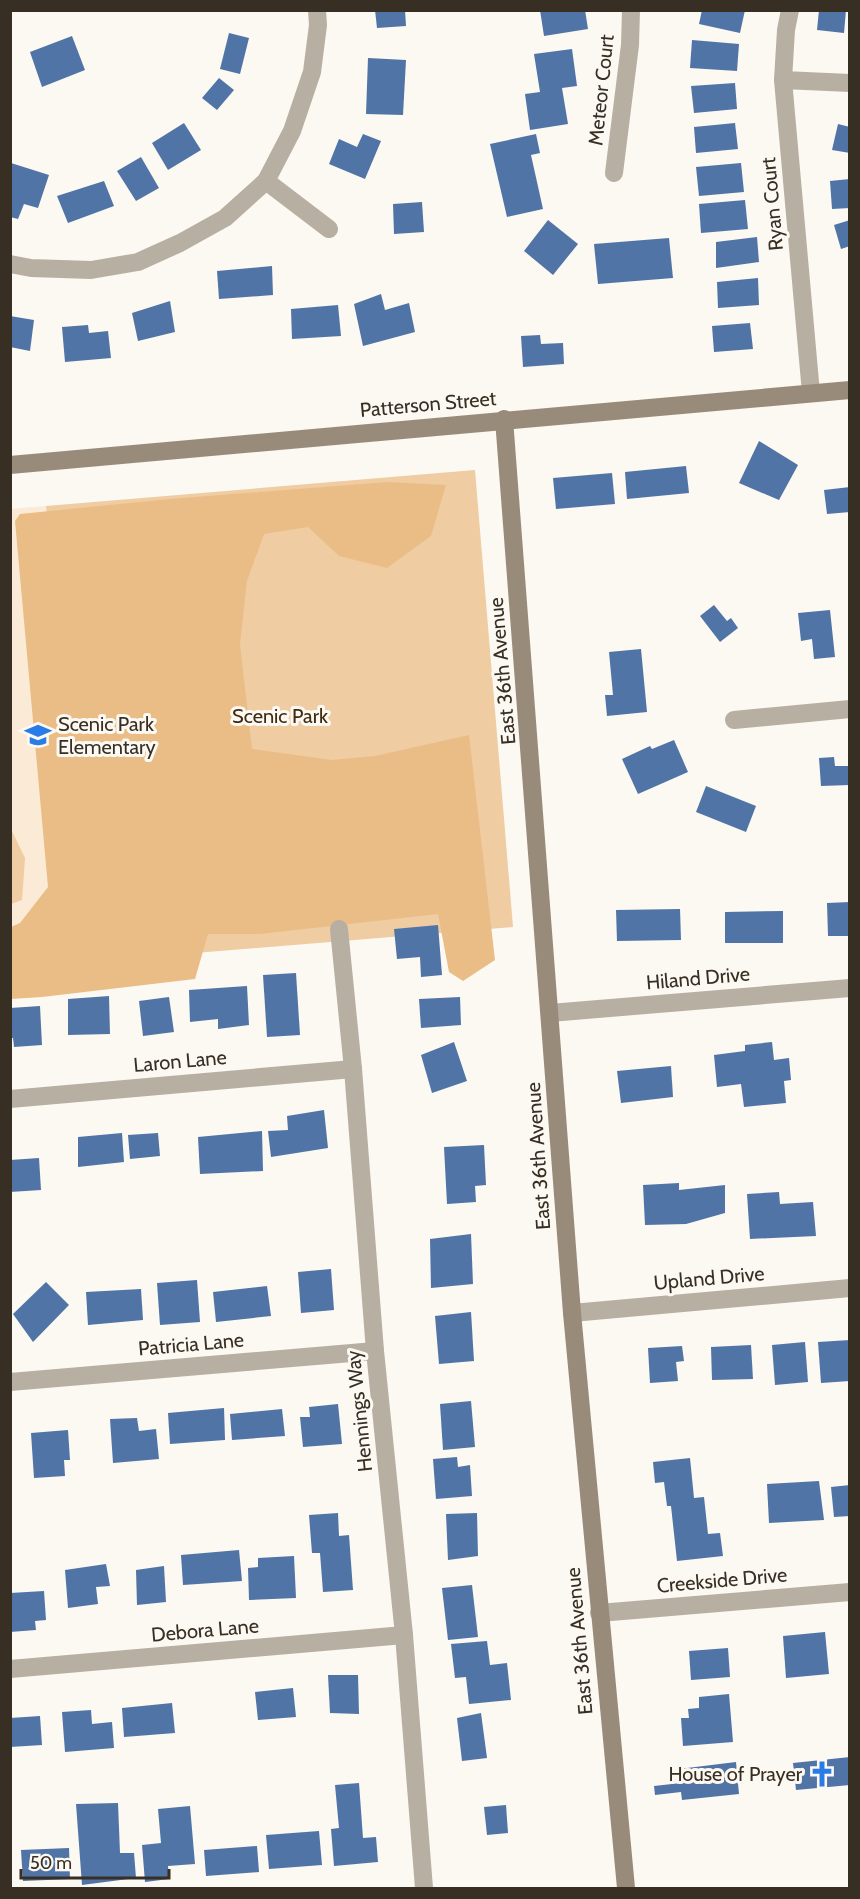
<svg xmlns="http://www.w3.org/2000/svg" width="860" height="1899" viewBox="0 0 860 1899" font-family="Cabin,sans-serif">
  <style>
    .built { fill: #fbead6 }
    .green { fill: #efcca1 }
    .forest { fill: #eabd86 }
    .building { fill: #5074a6 }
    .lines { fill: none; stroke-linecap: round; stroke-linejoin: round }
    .street { stroke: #b8afa3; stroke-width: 18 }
    .secondary { stroke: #998b7a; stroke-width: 18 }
    .labels { text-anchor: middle; stroke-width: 6; stroke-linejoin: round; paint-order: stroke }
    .street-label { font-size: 20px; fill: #382f24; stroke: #fcf8f2 }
    .park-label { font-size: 20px; fill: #3e2b12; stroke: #fcf8f2 }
    .poi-label { font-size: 20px; fill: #382f24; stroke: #fcf8f2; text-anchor: start }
  </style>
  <rect width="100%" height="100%" fill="#fcf8f2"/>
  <path class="built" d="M46 506 84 962 11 967V509Z"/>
  <g class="green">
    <path d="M475 470 513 927 84 962 46 506Z"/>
    <path d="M11 829 25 858 22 900 11 904Z"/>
  </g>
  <path class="forest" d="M387 482 446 485 431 536 387 568 339 556 308 527 264 534 247 581 240 644 252 749 332 760 375 756 469 735 495 960 463 981 449 972 438 914 260 934H208L195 979 42 997 11 999V927L20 923 48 887 15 521 20 514 170 499Z"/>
  <g class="building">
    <path d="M375 10H405L406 26 377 28Z"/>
    <path d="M540 10H585L588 29 544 36Z"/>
    <path d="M702 10H745L740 33 699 24Z"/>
    <path d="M819 10H846L844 33 817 30Z"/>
    <path d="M229 33 249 38 240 74 220 69Z"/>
    <path d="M72 36 85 70 42 87 30 52Z"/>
    <path d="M692 40 739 44 737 71 690 68Z"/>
    <path d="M572 49 577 86 562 88 568 124 530 130 525 94 540 92 534 54Z"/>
    <path d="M368 58 406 60 403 115 366 114Z"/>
    <path d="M219 78 234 90 217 110 202 98Z"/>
    <path d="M735 83 737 109 694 113 691 86Z"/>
    <path d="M184 123 201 150 168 170 152 143Z"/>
    <path d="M735 123 738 149 696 153 694 127Z"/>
    <path d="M838 124 850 127V153L832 150Z"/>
    <path d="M363 134 381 141 365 179 329 164 339 139 357 147Z"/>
    <path d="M536 134 540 153 531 155 543 209 507 217 490 144Z"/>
    <path d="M141 157 159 188 136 201 117 171Z"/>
    <path d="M11 163 49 175 38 208 24 204 18 219 10 217Z"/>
    <path d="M741 163 744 192 699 196 696 167Z"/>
    <path d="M850 179V208L832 209 830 181Z"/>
    <path d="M104 181 114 206 68 223 57 196Z"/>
    <path d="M745 200 748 229 701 233 699 204Z"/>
    <path d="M422 202 424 232 394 234 393 204Z"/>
    <path d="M548 220 578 244 553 275 524 251Z"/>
    <path d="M850 220V246L841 249 834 225Z"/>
    <path d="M757 237 759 262 716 268V242Z"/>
    <path d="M669 238 673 278 598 284 594 244Z"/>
    <path d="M272 266 273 295 219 299 217 271Z"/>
    <path d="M758 278 759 305 718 308 717 282Z"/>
    <path d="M381 294 385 310 409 303 415 332 363 346 354 304Z"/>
    <path d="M170 301 175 332 138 341 132 313Z"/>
    <path d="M338 305 341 336 292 339 291 309Z"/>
    <path d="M10 316 34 320 30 351 10 347Z"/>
    <path d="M750 323 753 349 714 352 712 326Z"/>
    <path d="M88 325 89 333 108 331 111 358 65 362 62 327Z"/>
    <path d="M540 335 541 344 563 343 564 364 523 367 521 336Z"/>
    <path d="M759 441 798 465 779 500 739 483Z"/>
    <path d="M686 466 689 493 627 499 625 472Z"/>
    <path d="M612 473 615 504 556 509 553 478Z"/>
    <path d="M850 487V512L827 514 824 490Z"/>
    <path d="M714 605 727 621 731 618 738 628 720 642 700 616Z"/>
    <path d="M830 610 835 657 814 659 812 639 801 641 798 613Z"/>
    <path d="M641 649 647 712 607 716 605 695H613L609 652Z"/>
    <path d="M674 740 688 772 638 794 622 759 650 746 652 749Z"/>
    <path d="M834 757 835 766H850V785L821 786 819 758Z"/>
    <path d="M706 786 756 806 746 832 696 812Z"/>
    <path d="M850 902V936H828L827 903Z"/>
    <path d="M680 909 681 940 617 941 616 910Z"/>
    <path d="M783 911V943H725V912Z"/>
    <path d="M438 925 442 975 421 977 420 957 397 959 394 929Z"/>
    <path d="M296 973 300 1035 267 1037 263 975Z"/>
    <path d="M247 986 249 1025 218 1029V1019L190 1022 189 990Z"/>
    <path d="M109 996 110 1034 68 1035V999Z"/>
    <path d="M169 997 174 1032 143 1036 139 1001Z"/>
    <path d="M460 997 461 1025 421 1028 419 999Z"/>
    <path d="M40 1006 42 1045 14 1047 13 1038H10V1008Z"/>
    <path d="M454 1042 467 1081 432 1093 421 1055Z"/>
    <path d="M772 1042 774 1060 789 1058 791 1080 784 1081 786 1103 744 1107 741 1084 717 1087 714 1055 745 1051V1045Z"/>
    <path d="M671 1066 673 1097 621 1103 617 1071Z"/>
    <path d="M324 1110 328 1148 271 1157 268 1131 288 1130 287 1116Z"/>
    <path d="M262 1131 263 1171 200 1174 198 1137Z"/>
    <path d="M122 1133 124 1162 78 1167V1137Z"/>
    <path d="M158 1133 160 1156 130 1159 128 1135Z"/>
    <path d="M484 1145 486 1185 475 1186 476 1202 447 1204 444 1147Z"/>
    <path d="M39 1158 41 1190 10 1192V1160Z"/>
    <path d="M679 1183V1190L725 1185V1213L686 1224 645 1225 643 1185Z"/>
    <path d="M779 1192 780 1204 813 1202 816 1236 750 1239 747 1194Z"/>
    <path d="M471 1234 473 1284 431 1288 430 1239Z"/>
    <path d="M331 1269 334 1310 301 1313 298 1272Z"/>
    <path d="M197 1280 200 1322 160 1325 157 1283Z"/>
    <path d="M46 1282 69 1305 33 1342 13 1314Z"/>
    <path d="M267 1286 271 1316 216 1322 213 1292Z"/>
    <path d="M141 1289 143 1320 88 1325 86 1292Z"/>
    <path d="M471 1312 474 1361 439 1364 435 1316Z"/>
    <path d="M850 1340V1381L821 1383 818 1342Z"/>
    <path d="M805 1342 808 1382 775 1385 772 1345Z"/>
    <path d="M751 1345 753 1379 712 1380 711 1347Z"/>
    <path d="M682 1346 684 1361 676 1362 678 1381 650 1383 648 1348Z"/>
    <path d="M471 1401 475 1447 443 1450 440 1404Z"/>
    <path d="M338 1404 342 1444 303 1447 300 1417H310L309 1407Z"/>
    <path d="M224 1408 225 1440 170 1444 168 1413Z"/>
    <path d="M282 1409 285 1436 232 1440 230 1414Z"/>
    <path d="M137 1418 139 1431 156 1429 159 1459 113 1463 110 1419Z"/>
    <path d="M68 1430 70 1460H64L65 1476 34 1478 31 1433Z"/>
    <path d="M457 1457 458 1467 470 1465 472 1496 436 1499 433 1459Z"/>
    <path d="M690 1458 694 1498 704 1497 708 1534 720 1533 723 1556 677 1561 671 1506H667L664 1482 655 1483 653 1462Z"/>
    <path d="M819 1481 824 1520 769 1523 767 1484Z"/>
    <path d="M850 1485V1516L834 1517 831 1487Z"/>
    <path d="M338 1513 339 1536 349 1535 353 1590 323 1592 320 1553H312L309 1515Z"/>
    <path d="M477 1513 478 1556 448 1560 446 1514Z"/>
    <path d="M239 1550 242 1581 183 1585 181 1555Z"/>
    <path d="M294 1556 296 1598 249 1600 248 1568 258 1567V1558Z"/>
    <path d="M106 1564 110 1586 96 1587 98 1604 68 1608 65 1570Z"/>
    <path d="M164 1566 166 1602 137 1605 136 1570Z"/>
    <path d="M472 1585 478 1637 448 1640 442 1588Z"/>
    <path d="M44 1591 46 1620 35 1621 36 1630 10 1632V1593Z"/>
    <path d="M825 1632 829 1674 786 1678 783 1636Z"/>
    <path d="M487 1641 490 1665 507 1663 511 1700 469 1704 466 1677 455 1678 451 1644Z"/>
    <path d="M728 1648 730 1677 691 1680 689 1651Z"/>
    <path d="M328 1675H358L359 1714 330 1713Z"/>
    <path d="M293 1688 296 1717 258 1720 255 1692Z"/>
    <path d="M729 1694 733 1742 683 1746 681 1718H689L688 1709 699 1708V1697Z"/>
    <path d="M172 1703 175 1733 124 1737 122 1708Z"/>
    <path d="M91 1710 92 1724 112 1722 114 1748 65 1752 62 1712Z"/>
    <path d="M481 1713 487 1758 462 1761 457 1718Z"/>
    <path d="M40 1716 42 1745 10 1747V1718Z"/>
    <path d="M850 1757V1785L796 1790 793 1763Z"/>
    <path d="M736 1762 739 1794 682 1800 681 1792 655 1795 654 1786 681 1783 679 1769Z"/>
    <path d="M359 1783 363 1838 376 1837 378 1862 334 1866 331 1829 339 1828 335 1785Z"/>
    <path d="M118 1803 120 1853H134L136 1878 82 1885 76 1804Z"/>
    <path d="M506 1805 508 1833 487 1835 484 1807Z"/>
    <path d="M190 1806 195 1864 168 1866 169 1879 145 1882 142 1845 161 1843 158 1809Z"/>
    <path d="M319 1831 322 1865 269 1869 266 1835Z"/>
    <path d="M257 1846 259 1872 206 1876 204 1850Z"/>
    <path d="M69 1848 70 1879 23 1881 21 1850Z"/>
  </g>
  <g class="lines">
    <g class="street">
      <path d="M790 10 786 30 783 80 811 393"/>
      <path d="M783 80 850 83"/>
      <path d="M614 173 630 45 631 10"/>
      <path d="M266 181 329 229"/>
      <path d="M10 264 31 268 91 270 138 262 180 243 225 218 266 181 292 131 312 72 318 25 317 10"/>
      <path d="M734 720 850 709"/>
      <path d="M339 929 353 1069 375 1351 404 1635 424 1888"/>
      <path d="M550 1013 850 988"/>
      <path d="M10 1099 353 1069"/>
      <path d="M572 1313 850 1288"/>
      <path d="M10 1382 375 1351"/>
      <path d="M599 1613 850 1592"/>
      <path d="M10 1669 404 1635"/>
    </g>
    <g class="secondary">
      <path d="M504 419 572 1313 626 1888"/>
      <path d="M10 465 850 390"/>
    </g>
  </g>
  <defs>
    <g id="school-bare" transform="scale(2.07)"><path d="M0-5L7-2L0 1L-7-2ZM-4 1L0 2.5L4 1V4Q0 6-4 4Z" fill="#297ce7" stroke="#fcf8f2" stroke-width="2.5" paint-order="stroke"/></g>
    <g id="church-bare" transform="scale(2.07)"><path d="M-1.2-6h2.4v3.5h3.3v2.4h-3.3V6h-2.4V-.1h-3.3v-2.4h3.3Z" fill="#297ce7" stroke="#fcf8f2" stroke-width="2.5" paint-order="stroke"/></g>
  </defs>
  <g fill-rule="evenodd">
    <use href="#school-bare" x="38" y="735"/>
    <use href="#church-bare" x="822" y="1774"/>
  </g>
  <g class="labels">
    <g class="street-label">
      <text transform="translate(601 90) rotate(-84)" y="7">Meteor Court</text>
      <text transform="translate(772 204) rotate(-95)" y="7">Ryan Court</text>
      <text transform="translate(428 404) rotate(-5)" y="7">Patterson Street</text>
      <text transform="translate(502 671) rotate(-95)" y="7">East 36th Avenue</text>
      <text transform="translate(698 978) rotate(-5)" y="7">Hiland Drive</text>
      <text transform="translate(180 1061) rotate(-5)" y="7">Laron Lane</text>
      <text transform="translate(538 1156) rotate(-94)" y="7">East 36th Avenue</text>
      <text transform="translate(709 1278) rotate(-5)" y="7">Upland Drive</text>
      <text transform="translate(191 1344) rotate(-5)" y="7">Patricia Lane</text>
      <text transform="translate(359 1411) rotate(-96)" y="7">Hennings Way</text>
      <text transform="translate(722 1580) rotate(-5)" y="7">Creekside Drive</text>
      <text transform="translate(205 1630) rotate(-5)" y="7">Debora Lane</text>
      <text transform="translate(579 1641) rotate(-95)" y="7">East 36th Avenue</text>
    </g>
    <g class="park-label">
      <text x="280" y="723">Scenic Park</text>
    </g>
    <g class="poi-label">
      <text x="58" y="731">Scenic Park<tspan x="58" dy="23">Elementary</tspan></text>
      <text x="802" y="1781" text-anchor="end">House of Prayer</text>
    </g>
  </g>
  <rect width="860" height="1899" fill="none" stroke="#382f24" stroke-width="24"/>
  <path d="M21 1869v9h148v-9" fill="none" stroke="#382f24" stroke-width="3"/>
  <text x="30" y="1869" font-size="18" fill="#382f24" stroke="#fcf8f2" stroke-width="4.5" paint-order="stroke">50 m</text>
</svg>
